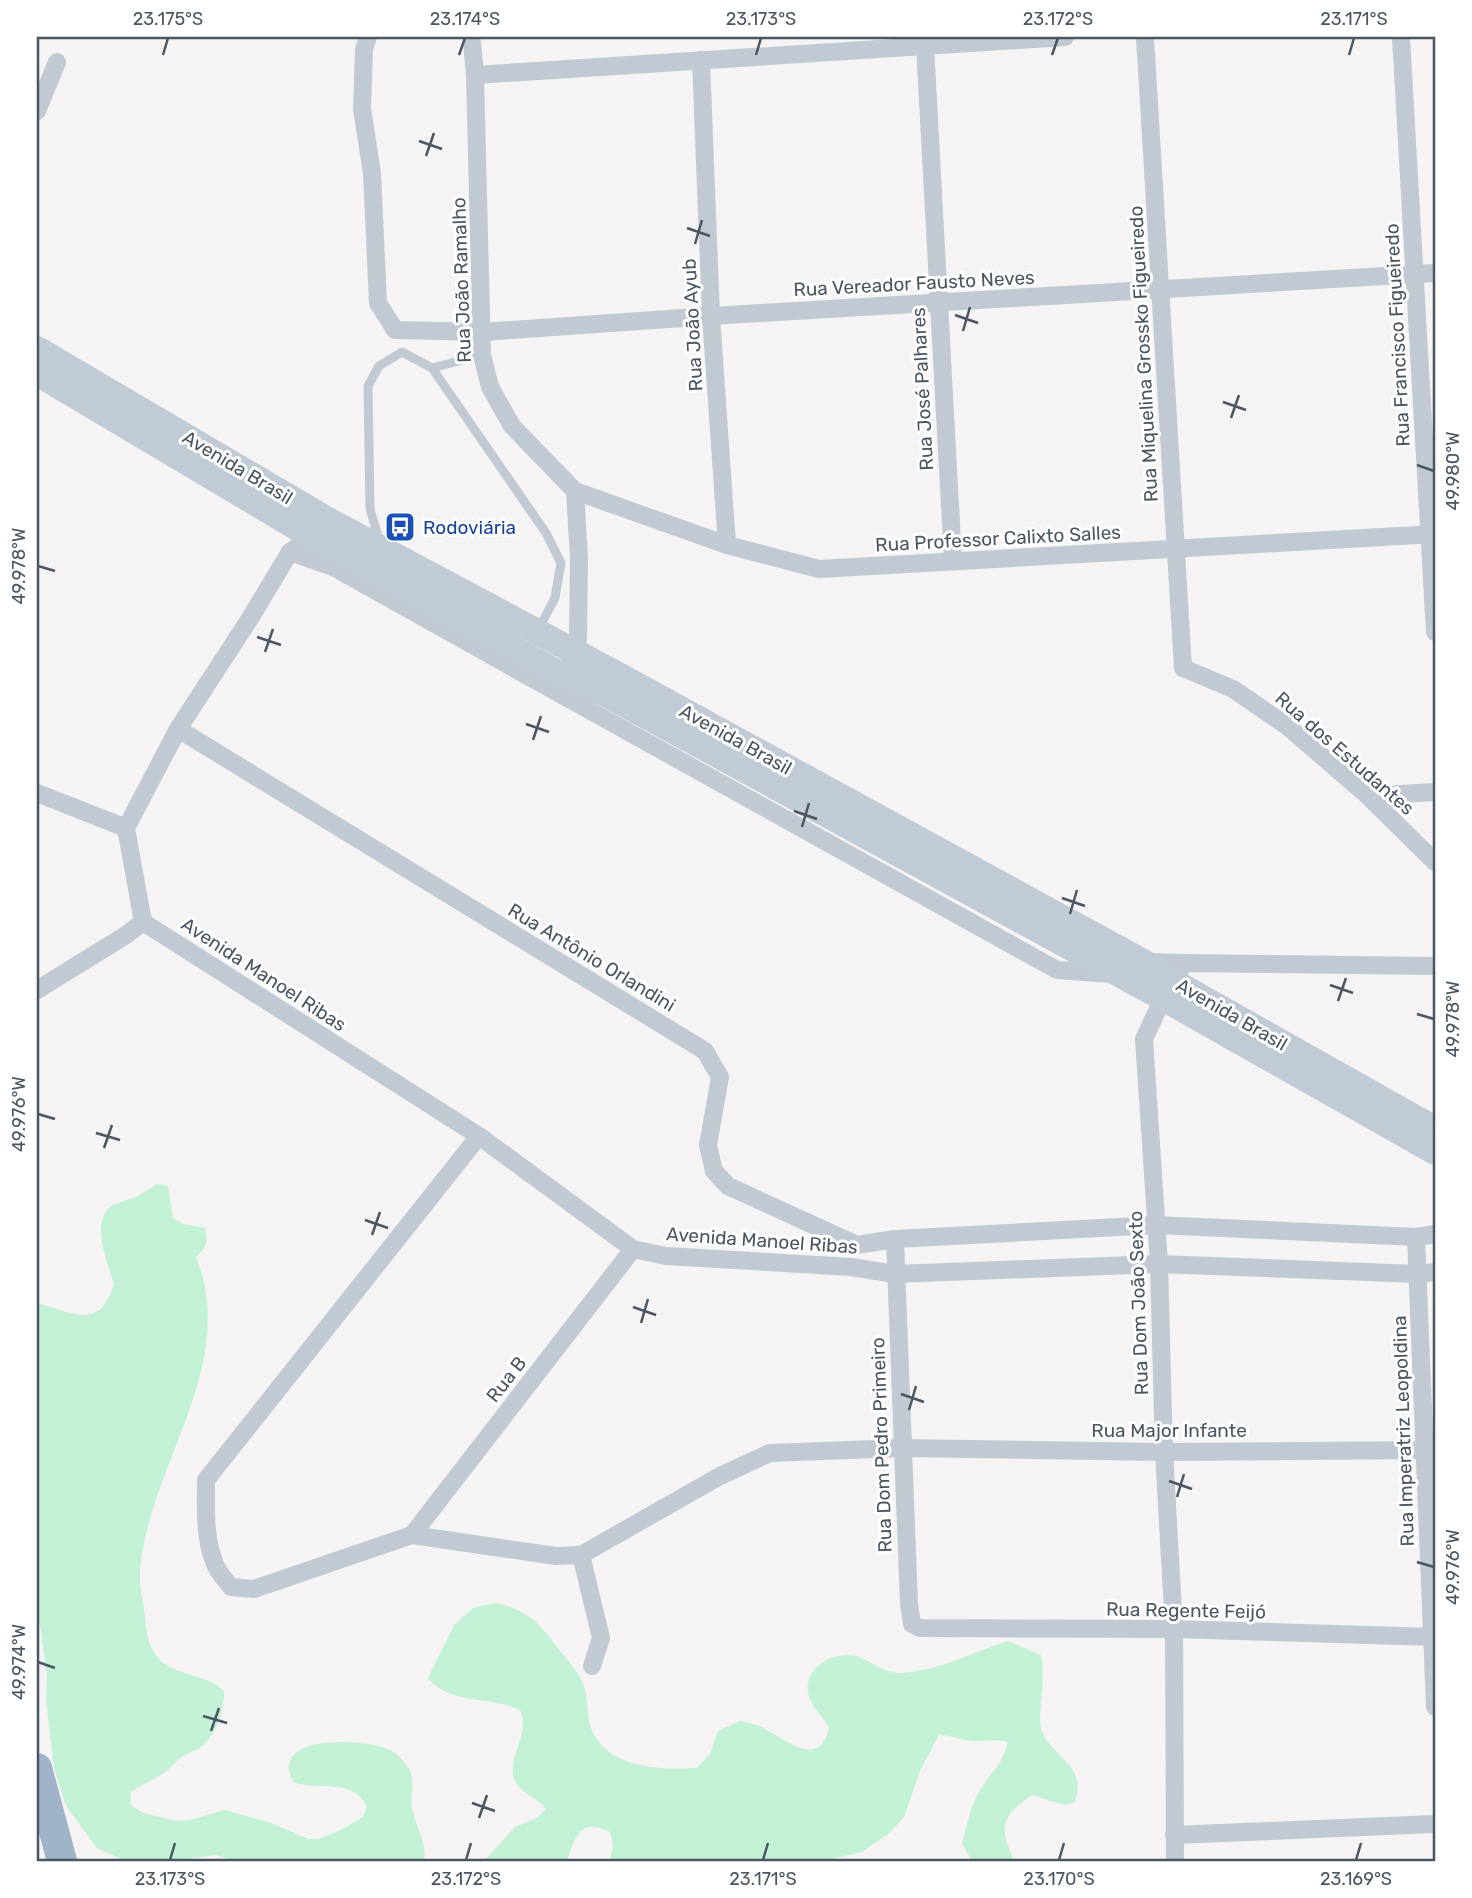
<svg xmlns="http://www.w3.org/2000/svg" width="1472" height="1898" viewBox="0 0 1472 1898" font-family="Rubik,sans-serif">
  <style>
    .green { fill: #c3f1d5 }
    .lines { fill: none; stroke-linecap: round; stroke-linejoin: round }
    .service { stroke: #c1cad2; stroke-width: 9 }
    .minor { stroke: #c1cad2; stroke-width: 18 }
    .secondary { stroke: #c1cbd6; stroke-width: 26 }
    .trunk { stroke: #9fb4c9; stroke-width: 30 }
    .ticks { fill: none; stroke: #4a5661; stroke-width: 2.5 }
    .labels { text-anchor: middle; stroke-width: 6; stroke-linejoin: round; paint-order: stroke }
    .street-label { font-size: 19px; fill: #4a5661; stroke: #fff }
    .transit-label { font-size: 19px; fill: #164399; stroke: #fff; text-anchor: start }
    .neatline { fill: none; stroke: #4a5661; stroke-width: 2.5 }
    .ticks-label { font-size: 18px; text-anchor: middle; fill: #4a5661 }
  </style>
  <rect width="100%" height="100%" fill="#f5f3f3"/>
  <g class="green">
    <path d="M157 1184 168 1186 173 1218 183 1224 205 1228C209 1242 206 1248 196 1257 240 1365 148 1466 140 1571 139 1583 142 1596 144 1608 146 1623 146 1641 155 1654 170 1677 206 1672 224 1691 224 1712 216 1737 198 1749 193 1752 187 1753 183 1756 174 1763 167 1772 157 1777 147 1784 138 1785 130 1794L131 1805 143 1813 176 1821 191 1820 224 1810 271 1823 308 1839H319L341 1830 363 1817 367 1807C352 1776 319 1792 293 1782 290 1775 287 1768 290 1761 299 1735 372 1740 392 1751 398 1755 407 1764 410 1771 415 1784 410 1796 412 1809 416 1828 427 1841 424 1861H234L216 1855 172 1861H126L97 1848 66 1806 54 1768 46 1699 47 1675 40 1625 37 1618V1303C74 1313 99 1331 114 1284 108 1265 92 1226 108 1209 116 1201 128 1201 138 1196 144 1192 151 1188 157 1184Z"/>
    <path d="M495 1603C529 1609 541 1626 561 1652 569 1662 578 1672 583 1683 589 1698 586 1716 592 1731 610 1769 660 1770 697 1768L710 1754 718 1731 740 1721C749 1723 759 1725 767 1730 789 1742 820 1768 829 1728 824 1718 813 1708 809 1697 801 1670 831 1650 856 1656 872 1661 883 1673 901 1673 938 1671 973 1652 1008 1641L1041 1655C1047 1677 1036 1718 1042 1732 1055 1760 1087 1765 1075 1802L1064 1805 1032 1795C1001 1816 999 1826 1014 1861H972L962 1844C967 1826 970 1806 980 1790 992 1770 1001 1768 1008 1742 996 1738 986 1742 973 1741 961 1740 951 1735 939 1735L920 1771 904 1817 887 1835 862 1852 822 1861H610L613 1846 610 1832C580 1817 575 1837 567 1861H484L515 1827 537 1818 546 1809C538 1798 524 1795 517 1784 502 1764 532 1735 520 1710 492 1696 449 1705 428 1678L454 1625 473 1608Z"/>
  </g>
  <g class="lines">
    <g class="service">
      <path d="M432 368 482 355"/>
      <path d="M379 540 370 509 368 386 379 366 402 352 432 368 546 533 561 563 555 598 539 628"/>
    </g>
    <g class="minor">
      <path d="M368 37 364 49 362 109 372 173 378 303 395 330 483 332 711 316 1435 273"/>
      <path d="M1145 37 1183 668 1233 689 1287 726 1368 796 1435 862"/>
      <path d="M1401 37 1435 632"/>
      <path d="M472 42 475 75 482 355 490 387 512 426 575 491 579 558 578 638 576 653 565 677 562 695 1057 970 1111 974"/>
      <path d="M925 46 953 561"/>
      <path d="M701 60 711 316 727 545"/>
      <path d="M475 75 1065 37"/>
      <path d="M37 111 57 62"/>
      <path d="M575 491 727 545 819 569 1435 534"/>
      <path d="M290 552 333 567 562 695"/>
      <path d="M178 729 705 1051 720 1077 708 1145 714 1171 728 1186 857 1245 895 1239 1156 1225 1416 1237 1435 1234"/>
      <path d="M37 793 126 828"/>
      <path d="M1368 796 1435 792"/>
      <path d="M143 922 479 1136 633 1249 666 1256 851 1267 895 1274 1159 1264 1418 1274 1435 1272"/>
      <path d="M143 922 126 828 178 729 249 620 290 552 312 537 318 530"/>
      <path d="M1147 962 1184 963"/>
      <path d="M37 990 126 935 143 922"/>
      <path d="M479 1136 206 1480C206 1508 204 1538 215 1564 218 1573 226 1580 231 1587L254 1589 412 1535 556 1556 581 1555"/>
      <path d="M1416 1237 1435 1707"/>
      <path d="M895 1239 909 1604 912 1624 920 1628 1174 1629 1435 1637"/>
      <path d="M412 1535 633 1249"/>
      <path d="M592 1666 601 1638 581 1555 720 1476 770 1453 903 1448 1164 1452 1435 1450"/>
      <path d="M1174 1835 1435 1824"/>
      <path d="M1175 1861 1174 1629 1164 1452 1159 1264 1144 1039 1163 998 1184 963 1435 966"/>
    </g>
    <g class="secondary">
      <path d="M37 349 326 519 620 676 1143 962 1174 982 1435 1129"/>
      <path d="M37 373 338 552 565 677 606 694 1163 998 1435 1152"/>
    </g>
    <path class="trunk" d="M37 1768 62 1861"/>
  </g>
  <path class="ticks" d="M163 55 168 38M459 55 465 38M756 55 761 38M1052 55 1058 38M1349 55 1354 38M419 141 442 149M426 156 434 133M687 228 710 236M695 244 702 220M955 315 978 323M963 331 970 307M1223 402 1246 410M1231 418 1239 395M1417 465 1434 471M38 566 55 571M257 637 281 645M265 652 273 629M526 724 549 732M533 740 541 716M794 811 817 819M802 827 809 803M1062 898 1085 906M1070 914 1077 890M1330 985 1353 993M1338 1001 1346 978M1417 1014 1434 1019M38 1114 55 1119M96 1133 120 1140M104 1148 112 1125M365 1220 388 1228M372 1235 380 1212M633 1307 656 1315M641 1323 648 1299M901 1394 924 1402M909 1410 916 1386M1169 1481 1192 1489M1177 1497 1184 1474M1417 1562 1434 1567M38 1662 55 1668M203 1716 227 1723M211 1731 219 1708M472 1803 495 1811M479 1818 487 1795M170 1860 175 1843M466 1860 471 1843M763 1860 768 1843M1059 1860 1064 1843M1356 1860 1361 1843"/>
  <defs>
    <g id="bus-square" transform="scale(1.575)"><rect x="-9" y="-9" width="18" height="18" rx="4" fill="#1a4fb4" stroke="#fff"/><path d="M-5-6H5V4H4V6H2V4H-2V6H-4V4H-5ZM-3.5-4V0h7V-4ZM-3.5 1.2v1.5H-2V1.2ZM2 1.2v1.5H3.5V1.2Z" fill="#fff"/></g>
  </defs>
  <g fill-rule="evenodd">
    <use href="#bus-square" x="400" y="527"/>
  </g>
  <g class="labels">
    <g class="street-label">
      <text transform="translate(461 280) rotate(-92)" y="7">Rua João Ramalho</text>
      <text transform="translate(914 283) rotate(-3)" y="7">Rua Vereador Fausto Neves</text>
      <text transform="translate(692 325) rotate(-93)" y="7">Rua João Ayub</text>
      <text transform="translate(1397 335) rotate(-93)" y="7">Rua Francisco Figueiredo</text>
      <text transform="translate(1143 354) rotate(-93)" y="7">Rua Miquelina Grossko Figueiredo</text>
      <text transform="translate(922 389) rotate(-93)" y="7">Rua José Palhares</text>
      <text transform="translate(238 467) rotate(31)" y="7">Avenida Brasil</text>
      <text transform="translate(998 538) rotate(-3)" y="7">Rua Professor Calixto Salles</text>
      <text transform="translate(736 739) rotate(29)" y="7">Avenida Brasil</text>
      <text transform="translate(1345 753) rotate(41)" y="7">Rua dos Estudantes</text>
      <text transform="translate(592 957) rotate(31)" y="7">Rua Antônio Orlandini</text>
      <text transform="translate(264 974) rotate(33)" y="7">Avenida Manoel Ribas</text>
      <text transform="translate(1232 1014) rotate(30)" y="7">Avenida Brasil</text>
      <text transform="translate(762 1240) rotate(4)" y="7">Avenida Manoel Ribas</text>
      <text transform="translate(1138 1303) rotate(-92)" y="7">Rua Dom João Sexto</text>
      <text transform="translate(506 1379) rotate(-52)" y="7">Rua B</text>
      <text x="1169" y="1437">Rua Major Infante</text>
      <text transform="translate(1403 1431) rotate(-92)" y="7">Rua Imperatriz Leopoldina</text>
      <text transform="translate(881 1445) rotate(-92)" y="7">Rua Dom Pedro Primeiro</text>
      <text transform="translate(1186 1610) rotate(1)" y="7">Rua Regente Feijó</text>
    </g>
    <g class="transit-label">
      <text x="423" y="534">Rodoviária</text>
    </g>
  </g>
  <rect width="1472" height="1898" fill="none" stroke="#ffffff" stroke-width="77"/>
  <rect x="38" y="38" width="1396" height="1822" class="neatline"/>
  <g class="ticks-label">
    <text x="168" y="25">23.175°S</text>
    <text x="465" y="25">23.174°S</text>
    <text x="761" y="25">23.173°S</text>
    <text x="1058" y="25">23.172°S</text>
    <text x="1354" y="25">23.171°S</text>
    <text transform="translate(1453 471) rotate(-90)" y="6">49.980°W</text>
    <text transform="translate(19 566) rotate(-90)" y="6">49.978°W</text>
    <text transform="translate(1453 1019) rotate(-90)" y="6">49.978°W</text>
    <text transform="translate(19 1114) rotate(-90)" y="6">49.976°W</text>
    <text transform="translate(1453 1567) rotate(-90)" y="6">49.976°W</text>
    <text transform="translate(19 1662) rotate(-90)" y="6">49.974°W</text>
    <text x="170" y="1885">23.173°S</text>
    <text x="466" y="1885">23.172°S</text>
    <text x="763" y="1885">23.171°S</text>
    <text x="1059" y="1885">23.170°S</text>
    <text x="1356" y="1885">23.169°S</text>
  </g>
</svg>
